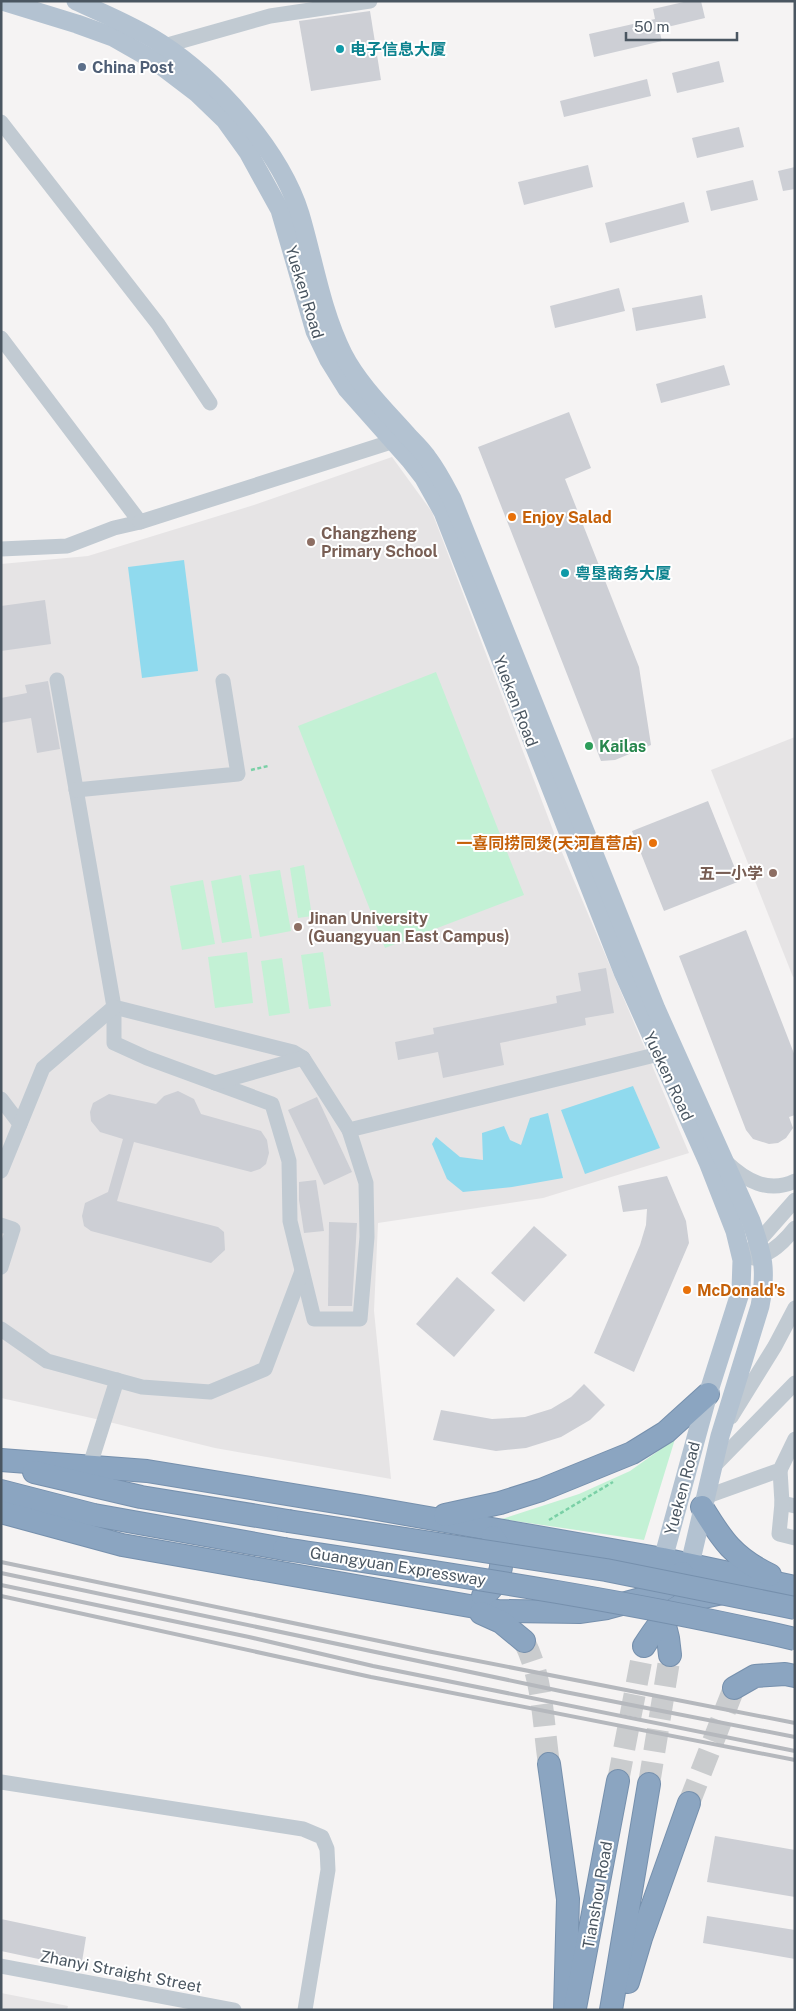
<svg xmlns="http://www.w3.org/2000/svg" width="796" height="2011" viewBox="0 0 796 2011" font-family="'Public Sans','Noto Sans SC',sans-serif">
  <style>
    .education { fill: #e6e4e5 }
    .green { fill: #c3f1d5 }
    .water { fill: #90daee }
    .building { fill: #cdcfd5 }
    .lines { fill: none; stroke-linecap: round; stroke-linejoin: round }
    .highway-tunnel { stroke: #caccce; stroke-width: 22; stroke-dasharray: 22 11; stroke-linecap: butt }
    .highway-casing { stroke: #7690ad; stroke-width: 24 }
    .path { stroke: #7ad0a6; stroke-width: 2.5; stroke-dasharray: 4 2.5; stroke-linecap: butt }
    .minor { stroke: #c1cad2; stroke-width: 15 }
    .major { stroke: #b3c2d1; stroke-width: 19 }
    .highway { stroke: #8ba5c1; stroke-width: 22 }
    .rail { stroke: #b5b8bd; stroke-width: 4 }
    .highway-bridge-casing { stroke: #7690ad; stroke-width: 24; stroke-linecap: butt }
    .highway-bridge { stroke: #8ba5c1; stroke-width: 22 }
    .culture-dot { fill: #0f9aa8; stroke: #fff; stroke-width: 2 }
    .service-dot { fill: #5c6f8a; stroke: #fff; stroke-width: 2 }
    .food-dot { fill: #e8710a; stroke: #fff; stroke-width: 2 }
    .education-dot { fill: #8d6e63; stroke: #fff; stroke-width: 2 }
    .leisure-dot { fill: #2e9e5b; stroke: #fff; stroke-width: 2 }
    .labels { text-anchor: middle; stroke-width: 4; stroke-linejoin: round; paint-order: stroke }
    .culture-label { font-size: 16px; font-weight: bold; fill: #0d838f; stroke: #fff; text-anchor: start }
    .service-label { font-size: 16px; font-weight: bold; fill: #4e5e75; stroke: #fff; text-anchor: start }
    .street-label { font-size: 16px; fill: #4a5661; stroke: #fff }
    .food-label { font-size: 16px; font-weight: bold; fill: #c56008; stroke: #fff; text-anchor: start }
    .education-label { font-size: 16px; font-weight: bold; fill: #785e54; stroke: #fff; text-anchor: start }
    .leisure-label { font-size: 16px; font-weight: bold; fill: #27864d; stroke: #fff; text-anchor: start }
  </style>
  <rect width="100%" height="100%" fill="#f5f3f3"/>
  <g class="education">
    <path d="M392 457 432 512 556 838 689 1153 543 1198 378 1223 374 1311 391 1479 215 1448 105 1421 1 1398V564L88 556 254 505Z"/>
    <path d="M795 737V976L793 977 711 770Z"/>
    <path d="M1 1993 68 2006 67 2010H1Z"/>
  </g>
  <g class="green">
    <path d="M436 672 524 895 385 948 298 726Z"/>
    <path d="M304 865 312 916 298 918 290 868Z"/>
    <path d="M280 870 291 931 260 937 249 875Z"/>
    <path d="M241 875 252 938 222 943 211 881Z"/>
    <path d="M203 880 215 944 182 950 170 886Z"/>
    <path d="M247 952 253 1003 215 1008 208 957Z"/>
    <path d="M323 952 331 1006 309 1009 301 955Z"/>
    <path d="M282 958 290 1013 269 1016 261 961Z"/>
    <path d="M675 1439 644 1540 502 1519 579 1494 630 1471Z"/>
  </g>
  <g class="water">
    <path d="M184 560 198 671 142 678 128 567Z"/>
    <path d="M633 1086 660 1148 585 1174 561 1110Z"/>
    <path d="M548 1113 563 1178 512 1187 463 1192 447 1179 432 1144 436 1137 460 1157 483 1160 482 1133 504 1126 510 1140 521 1145 530 1118Z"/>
  </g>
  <g class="building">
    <path d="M688 1H701L705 18 659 29 662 41 594 57 589 34 655 19 653 9Z"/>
    <path d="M370 11 381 80 311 91 299 21Z"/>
    <path d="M719 61 724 82 677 93 672 73Z"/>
    <path d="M647 79 651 96 564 117 560 101Z"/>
    <path d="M739 127 744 147 697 158 692 138Z"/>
    <path d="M588 165 593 187 524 205 518 182Z"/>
    <path d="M795 167V189L783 191 778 171Z"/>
    <path d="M753 180 758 200 711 211 706 191Z"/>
    <path d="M684 202 689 222 610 243 605 223Z"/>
    <path d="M619 288 625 311 555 328 550 306Z"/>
    <path d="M702 295 706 318 636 331 632 308Z"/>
    <path d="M724 365 730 385 661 403 656 384Z"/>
    <path d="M569 412 591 468 565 479 639 667 651 745 615 760 601 761 478 447Z"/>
    <path d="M45 600 51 644 1 651V606Z"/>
    <path d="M48 681 60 749 37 753 31 718 1 723V698L27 693 25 685Z"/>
    <path d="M708 801 740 881 664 911 632 831Z"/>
    <path d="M746 930 795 1056V1115L789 1117 793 1128 786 1138 778 1143 769 1144 753 1139 746 1130 679 956Z"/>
    <path d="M606 968 614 1013 585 1018 586 1025 500 1043 504 1065 443 1078 438 1052 398 1060 395 1042 434 1034 433 1028 557 1003 556 996 581 991 578 973Z"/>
    <path d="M178 1091 194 1099 201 1114 261 1131 267 1140 269 1153 266 1164 260 1169 251 1172 134 1142 117 1201 218 1227 224 1232 225 1250 211 1263 91 1231 84 1226 82 1216 85 1203 108 1192 123 1139 100 1132 91 1121 90 1112 93 1103 109 1094 156 1104 164 1096Z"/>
    <path d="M317 1097 352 1172 324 1185 288 1110Z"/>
    <path d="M667 1176 686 1221 689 1243 634 1372 594 1353 640 1245 646 1225 647 1209 623 1212 618 1186Z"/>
    <path d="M316 1180 324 1231 304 1233 299 1200V1182Z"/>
    <path d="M329 1222 357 1223 352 1306H328Z"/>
    <path d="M534 1226 567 1255 524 1302 491 1273Z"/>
    <path d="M457 1277 495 1310 454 1357 416 1324Z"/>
    <path d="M584 1384 605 1405 590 1420 561 1437 526 1448 496 1451 433 1440 441 1410 492 1419 525 1417 551 1409 571 1397Z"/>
    <path d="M715 1836 795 1850V1897L707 1882Z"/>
    <path d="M707 1916 795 1930V1959L703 1943Z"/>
    <path d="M1 1919 86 1937 81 1968 1 1951Z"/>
  </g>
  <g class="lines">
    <g class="highway-tunnel">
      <path d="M524 1641C543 1678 543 1723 549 1764"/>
      <path d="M618 1781 644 1646"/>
      <path d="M649 1784 670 1655"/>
      <path d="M689 1803 734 1688"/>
    </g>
    <g class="highway-casing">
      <g id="highway">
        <path d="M1 1460 147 1471 360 1506 663 1559 795 1587"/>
        <path d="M34 1472 141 1497 288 1521"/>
        <path d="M1 1491 94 1515 284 1549"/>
        <path d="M702 1507C722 1540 734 1558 770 1575"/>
        <path d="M1 1512 122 1545 498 1611 579 1612 607 1608 655 1595 669 1586 682 1573"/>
        <path d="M445 1515 500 1503 541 1490 632 1453 666 1432 708 1394"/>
        <path d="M483 1596C503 1581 507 1557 493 1537"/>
        <path d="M661 1609 668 1638 670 1655"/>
        <path d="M481 1613 501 1622 524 1641"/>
        <path d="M644 1646C668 1608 679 1601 723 1593"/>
        <path d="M734 1688 755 1676 785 1674 795 1676"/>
        <path d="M549 1764 568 1899 565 2010"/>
        <path d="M628 1982 641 1938 689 1803"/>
        <path d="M575 2008 618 1781"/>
        <path d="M611 2010 649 1784"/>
      </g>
    </g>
    <g class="path">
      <path d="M251 770 268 766"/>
      <path d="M549 1520 613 1482"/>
    </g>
    <g class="minor">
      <path d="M164 46 270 16 370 1"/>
      <path d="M1 122 158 324 210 403"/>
      <path d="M1 338 140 522 114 528 67 546 1 549"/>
      <path d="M140 522 394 441"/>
      <path d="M57 680 114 1007 293 1052 303 1058 349 1130 659 1054"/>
      <path d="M76 790 238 774 223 681"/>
      <path d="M114 1007V1043L147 1058 272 1104 289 1161 290 1221 314 1319H360L367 1237 366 1183 349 1130"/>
      <path d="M215 1083 303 1058"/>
      <path d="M1 1099 20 1124"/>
      <path d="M726 1162C745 1180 768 1194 795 1181"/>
      <path d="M1 1171 43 1068 114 1007"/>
      <path d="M1 1225 13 1229 1 1267"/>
      <path d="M753 1258C771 1255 784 1242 795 1228"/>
      <path d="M742 1260 795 1200"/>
      <path d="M1 1329 47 1361 142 1387 210 1392 265 1369 302 1271"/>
      <path d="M731 1417 775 1346 795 1308"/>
      <path d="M90 1465 117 1380"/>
      <path d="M713 1467 795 1383"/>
      <path d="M780 1470 782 1503 795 1506"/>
      <path d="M705 1497 780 1470 795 1439"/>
      <path d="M782 1503 779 1534 795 1538"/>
      <path d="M1 1782 303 1829 322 1837 327 1849 328 1870 305 2010"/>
      <path d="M1 1966 234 2010"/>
    </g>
    <g class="major">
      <path d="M2 1 77 24 113 37 155 61 197 93 225 120 248 152 280 210 315 331 329 360 347 389 410 460 424 478 443 512 623 972 708 1162 735 1231 742 1260 741 1290 708 1394 663 1559"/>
      <path d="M76 1C104 14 134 26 160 43 216 79 280 150 300 214 314 261 321 310 343 354 359 385 386 411 409 437 416 444 424 452 429 460 438 472 445 486 452 499L656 1009 751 1221C763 1255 767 1270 760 1306L720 1436 690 1564"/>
    </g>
    <use href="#highway" class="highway"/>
    <g class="rail">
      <path d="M1 1562 427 1651 795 1723"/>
      <path d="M1 1573 565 1692 795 1737"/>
      <path d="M1 1585 249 1637 373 1666 795 1751"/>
      <path d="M1 1596 371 1677 795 1760"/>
    </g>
    <g class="highway-bridge-casing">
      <g id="highway-bridge">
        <path d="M288 1521 606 1570 795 1608"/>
        <path d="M284 1549C455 1575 626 1600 795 1639"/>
      </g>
    </g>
    <use href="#highway-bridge" class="highway-bridge"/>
  </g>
  <g class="culture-dot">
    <circle cx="340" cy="49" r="5"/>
    <circle cx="565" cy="573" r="5"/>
  </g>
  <circle class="service-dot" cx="82" cy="67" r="5"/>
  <g class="food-dot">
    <circle cx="512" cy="517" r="5"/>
    <circle cx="653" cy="843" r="5"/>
    <circle cx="687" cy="1290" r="5"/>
  </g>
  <g class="education-dot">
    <circle cx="311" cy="542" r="5"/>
    <circle cx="773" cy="873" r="5"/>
    <circle cx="298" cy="927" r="5"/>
  </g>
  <circle class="leisure-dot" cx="589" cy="746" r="5"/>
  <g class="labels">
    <g class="culture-label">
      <text x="350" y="55">电子信息大厦</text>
      <text x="575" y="579">粤垦商务大厦</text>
    </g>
    <g class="service-label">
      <text x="92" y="73">China Post</text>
    </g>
    <g class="street-label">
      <text transform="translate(305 292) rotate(73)" y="6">Yueken Road</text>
      <text transform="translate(516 701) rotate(69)" y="6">Yueken Road</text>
      <text transform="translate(669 1076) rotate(65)" y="6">Yueken Road</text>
      <text transform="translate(682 1488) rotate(-75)" y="6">Yueken Road</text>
      <text transform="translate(398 1566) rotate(9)" y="6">Guangyuan Expressway</text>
      <text transform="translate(597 1895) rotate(-80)" y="6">Tianshou Road</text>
      <text transform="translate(121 1971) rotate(11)" y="6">Zhanyi Straight Street</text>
    </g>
    <g class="food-label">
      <text x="522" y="523">Enjoy Salad</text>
      <text x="643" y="849" text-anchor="end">一喜同捞同煲(天河直营店)</text>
      <text x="697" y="1296">McDonald's</text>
    </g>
    <g class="education-label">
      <text x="321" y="539">Changzheng<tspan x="321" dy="18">Primary School</tspan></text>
      <text x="763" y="879" text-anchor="end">五一小学</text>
      <text x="308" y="924">Jinan University<tspan x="308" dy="18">(Guangyuan East Campus)</tspan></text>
    </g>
    <g class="leisure-label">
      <text x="599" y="752">Kailas</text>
    </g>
  </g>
  <rect width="796" height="2011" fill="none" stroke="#4a5661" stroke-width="5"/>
  <path d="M626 32v8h111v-8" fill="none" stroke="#4a5661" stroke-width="2.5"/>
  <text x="634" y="32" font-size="15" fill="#4a5661" stroke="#ffffff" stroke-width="4" paint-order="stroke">50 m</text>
</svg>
